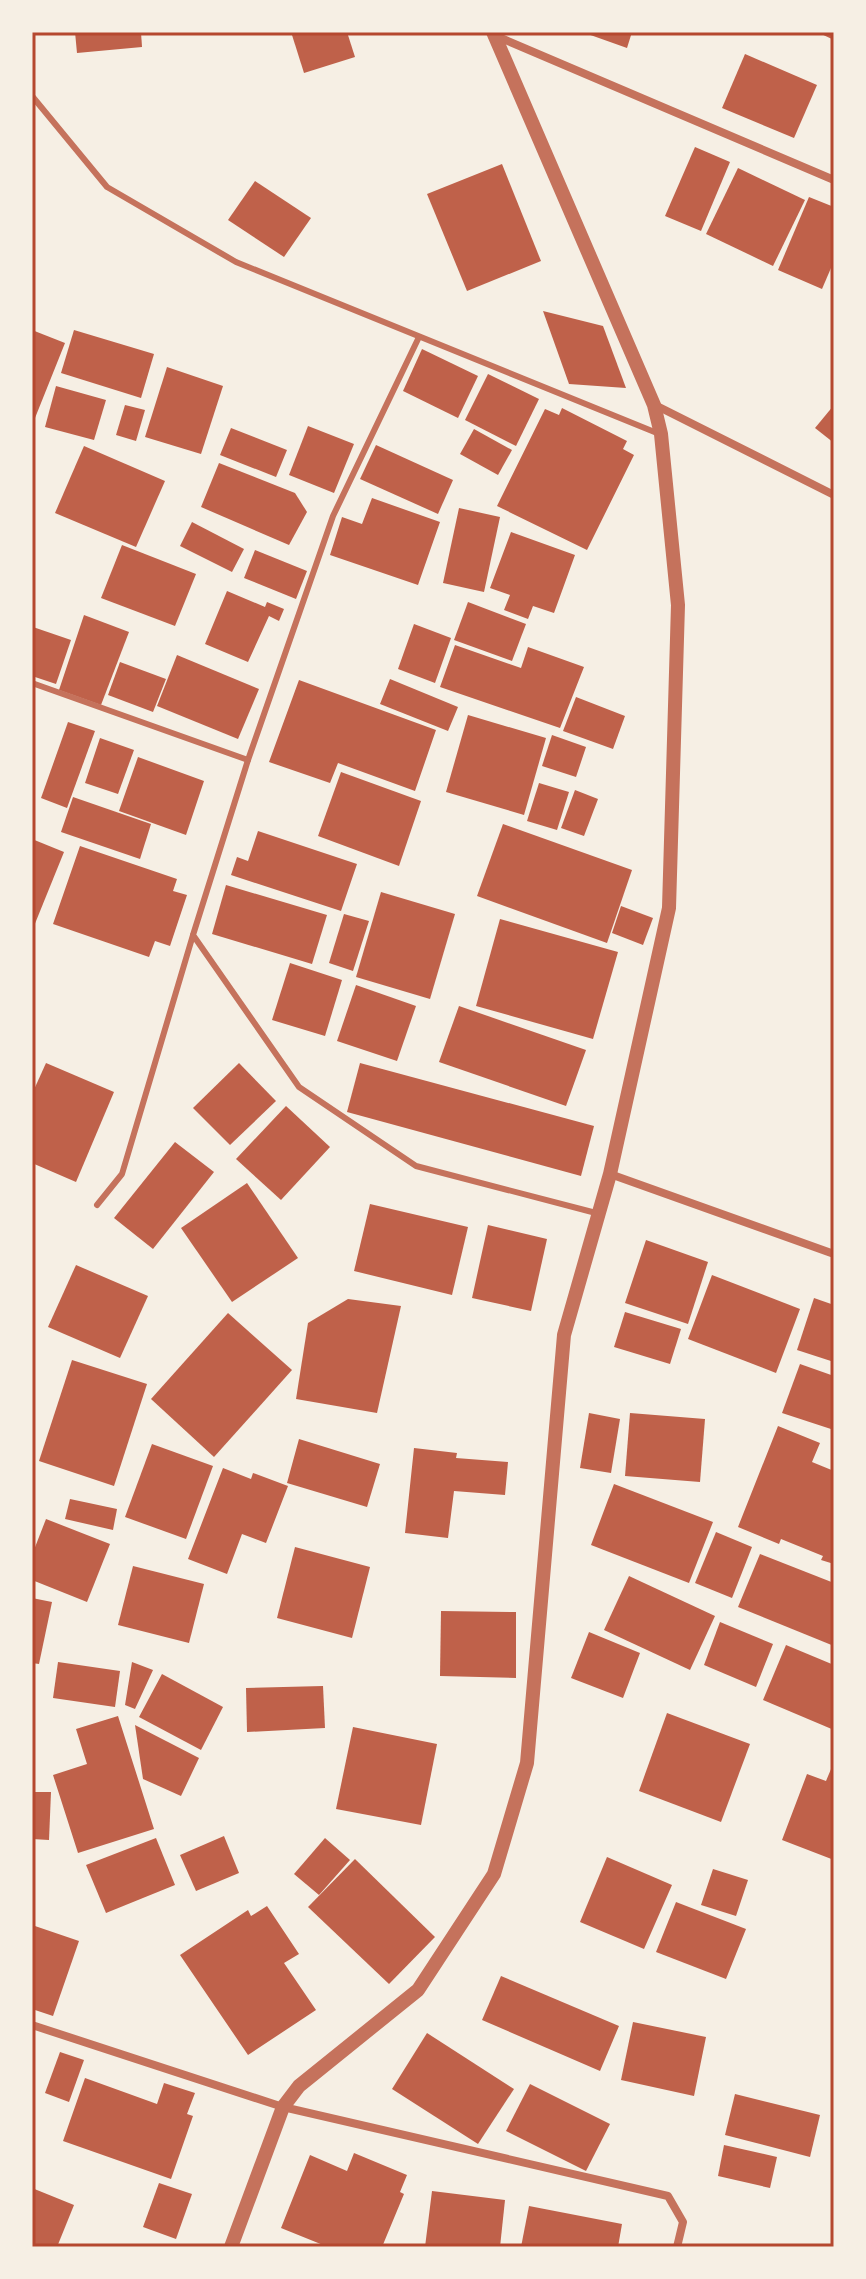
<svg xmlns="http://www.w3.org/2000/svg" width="866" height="2279" viewBox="0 0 866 2279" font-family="Poppins,sans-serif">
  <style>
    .building { fill: #bf614a }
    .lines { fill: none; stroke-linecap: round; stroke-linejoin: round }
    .service { stroke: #c5725c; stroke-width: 6 }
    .minor { stroke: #c5725c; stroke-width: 8 }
    .tertiary { stroke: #c5725c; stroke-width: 14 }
    .neatline { fill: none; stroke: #b5482f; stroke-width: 3 }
  </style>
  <rect width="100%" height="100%" fill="#f6efe4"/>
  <g class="building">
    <path d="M75 32H141L142 47 77 53Z"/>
    <path d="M300 32H347L355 57 304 73 292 35Z"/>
    <path d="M582 32H632L627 48Z"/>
    <path d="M817 32H834V40Z"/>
    <path d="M745 54 817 85 794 138 722 108Z"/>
    <path d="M695 147 730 162 701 231 665 216Z"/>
    <path d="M502 164 541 261 467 291 427 194Z"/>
    <path d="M738 168 805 200 773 266 706 234Z"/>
    <path d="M255 181 311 218 284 257 228 220Z"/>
    <path d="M809 197 834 207V261L822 289 778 270Z"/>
    <path d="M543 311 603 326 626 388 569 384Z"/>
    <path d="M32 330 65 343 35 418 32 416Z"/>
    <path d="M74 330 154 354 141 398 61 373Z"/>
    <path d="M422 349 478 376 458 418 403 391Z"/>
    <path d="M167 367 223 386 201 454 145 437Z"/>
    <path d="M488 374 539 399 516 446 465 420Z"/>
    <path d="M56 386 106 400 94 440 45 427Z"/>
    <path d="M125 405 145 410 136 441 116 435Z"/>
    <path d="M834 405V443L815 428Z"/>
    <path d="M562 408 627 441 623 449 634 455 587 550 497 506 545 409 559 415Z"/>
    <path d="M308 426 354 444 334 493 289 475Z"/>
    <path d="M231 428 287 450 276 477 220 455Z"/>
    <path d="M474 429 512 450 498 475 460 454Z"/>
    <path d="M376 445 453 480 438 514 360 479Z"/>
    <path d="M84 446 165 481 136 547 55 513Z"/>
    <path d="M219 463 295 493 307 512 289 545 201 507Z"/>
    <path d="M372 498 440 522 418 585 330 555 342 517 362 524Z"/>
    <path d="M459 508 500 517 484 592 443 583Z"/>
    <path d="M192 522 244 549 232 572 180 546Z"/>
    <path d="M511 532 575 555 554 613 533 606 528 619 504 610 510 595 490 588Z"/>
    <path d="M122 545 196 574 175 626 101 598Z"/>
    <path d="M255 550 307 571 296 599 244 578Z"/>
    <path d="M227 591 265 607 267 602 284 609 279 621 269 616 248 662 205 644Z"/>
    <path d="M468 602 526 624 512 661 454 640Z"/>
    <path d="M84 615 129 632 101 705 59 690Z"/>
    <path d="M414 624 451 638 435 683 398 669Z"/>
    <path d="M33 627 71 640 56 684 32 676Z"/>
    <path d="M455 645 521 668 528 647 584 667 560 728 440 687Z"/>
    <path d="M177 655 259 689 238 739 157 706Z"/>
    <path d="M120 662 166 679 153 712 108 695Z"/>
    <path d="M390 679 458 707 448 731 380 704Z"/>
    <path d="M299 680 436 730 415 791 338 763 330 783 269 762Z"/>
    <path d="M576 697 625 716 613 749 563 731Z"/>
    <path d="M468 715 546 738 524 815 446 792Z"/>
    <path d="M68 722 95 731 67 808 41 798Z"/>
    <path d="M552 735 586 747 576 777 542 766Z"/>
    <path d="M100 738 134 750 118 794 85 783Z"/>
    <path d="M138 757 204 781 186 835 119 811Z"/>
    <path d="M341 772 421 801 399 866 318 836Z"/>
    <path d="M539 783 569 792 557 830 527 821Z"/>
    <path d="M575 790 598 799 584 836 561 828Z"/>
    <path d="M73 797 151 824 140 859 61 832Z"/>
    <path d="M503 824 632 870 607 943 477 896Z"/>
    <path d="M258 831 357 864 341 911 231 875 237 857 248 861Z"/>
    <path d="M32 839 64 852 32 931Z"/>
    <path d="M80 846 177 879 173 891 187 895 170 946 155 941 149 957 53 924Z"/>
    <path d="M226 885 327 915 312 964 212 934Z"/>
    <path d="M381 892 455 914 430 999 356 977Z"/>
    <path d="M621 906 653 918 643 945 612 933Z"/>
    <path d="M344 914 369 921 353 971 329 963Z"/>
    <path d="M500 919 618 952 593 1039 476 1006Z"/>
    <path d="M290 963 342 980 325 1036 272 1020Z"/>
    <path d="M356 985 416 1006 397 1061 337 1041Z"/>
    <path d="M459 1006 586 1050 566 1106 439 1062Z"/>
    <path d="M46 1063 114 1092 76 1182 32 1163V1094Z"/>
    <path d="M239 1063 276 1101 230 1145 193 1108Z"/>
    <path d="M360 1063 594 1126 581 1176 347 1112Z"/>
    <path d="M286 1106 330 1147 281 1200 236 1159Z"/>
    <path d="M175 1142 214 1172 153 1249 114 1218Z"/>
    <path d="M247 1183 298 1258 232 1302 181 1228Z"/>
    <path d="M370 1204 468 1227 452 1295 354 1271Z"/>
    <path d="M488 1225 547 1239 531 1311 472 1298Z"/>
    <path d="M646 1240 708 1262 688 1324 625 1303Z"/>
    <path d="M76 1265 148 1296 120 1358 48 1327Z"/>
    <path d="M712 1275 800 1309 776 1373 688 1339Z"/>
    <path d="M814 1298 834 1305V1362L797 1350Z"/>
    <path d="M348 1299 401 1306 377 1413 296 1399 308 1323Z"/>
    <path d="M625 1312 681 1329 670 1364 614 1347Z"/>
    <path d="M228 1313 292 1370 214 1457 151 1399Z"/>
    <path d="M72 1360 147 1384 114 1486 39 1461Z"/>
    <path d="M800 1364 834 1376V1430L782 1413Z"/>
    <path d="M589 1413 620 1419 611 1473 580 1468Z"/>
    <path d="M630 1413 705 1419 700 1482 625 1476Z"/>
    <path d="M778 1426 820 1443 812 1462 834 1471V1564L821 1560 823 1556 781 1539 779 1544 738 1527Z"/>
    <path d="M299 1439 380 1464 367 1507 287 1483Z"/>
    <path d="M152 1444 213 1466 186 1539 125 1517Z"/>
    <path d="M414 1448 457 1453 456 1458 508 1462 505 1495 454 1491 448 1538 405 1533Z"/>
    <path d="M223 1468 251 1479 253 1473 288 1486 266 1543 242 1534 227 1574 188 1559Z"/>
    <path d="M614 1484 713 1522 689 1583 591 1545Z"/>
    <path d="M70 1499 117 1509 113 1530 65 1519Z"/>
    <path d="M46 1519 110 1544 87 1602 32 1580V1555Z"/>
    <path d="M716 1532 752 1547 732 1598 695 1583Z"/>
    <path d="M295 1547 370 1567 352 1638 277 1618Z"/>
    <path d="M760 1554 834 1583V1646L738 1607Z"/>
    <path d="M133 1566 204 1584 189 1643 118 1625Z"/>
    <path d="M629 1576 715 1616 690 1670 604 1630Z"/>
    <path d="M32 1598 52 1602 39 1664 32 1663Z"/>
    <path d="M441 1611 516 1612V1678L440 1676Z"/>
    <path d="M720 1622 773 1644 756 1687 704 1665Z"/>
    <path d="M589 1632 640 1653 623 1698 571 1678Z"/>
    <path d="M786 1645 834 1665V1730L763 1700Z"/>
    <path d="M58 1662 120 1671 115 1707 53 1698Z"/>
    <path d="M132 1662 153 1670 135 1709 125 1705Z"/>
    <path d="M162 1674 223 1707 201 1750 139 1717Z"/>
    <path d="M323 1686 325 1728 247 1732 246 1688Z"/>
    <path d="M667 1713 750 1744 721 1822 639 1791Z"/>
    <path d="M118 1716 154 1829 78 1853 53 1775 87 1764 76 1729Z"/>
    <path d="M135 1725 199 1758 181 1796 143 1779Z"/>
    <path d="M353 1727 437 1744 421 1825 336 1809Z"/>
    <path d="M834 1762V1860L782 1840 807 1774 826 1781Z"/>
    <path d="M32 1792H51L49 1840 32 1839Z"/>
    <path d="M224 1836 239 1873 196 1891 180 1855Z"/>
    <path d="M156 1838 175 1885 106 1913 86 1865Z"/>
    <path d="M325 1838 350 1860 319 1895 294 1874Z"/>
    <path d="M607 1857 672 1885 644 1949 580 1922Z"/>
    <path d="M355 1859 435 1937 389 1984 308 1907Z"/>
    <path d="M713 1869 748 1880 736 1916 701 1905Z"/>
    <path d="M676 1902 746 1929 726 1979 656 1952Z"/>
    <path d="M267 1906 299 1954 284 1963 316 2010 248 2055 180 1955 248 1910 251 1916Z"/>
    <path d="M32 1925 79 1941 53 2016 32 2009Z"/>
    <path d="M501 1976 619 2026 600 2071 482 2020Z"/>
    <path d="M633 2022 706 2037 694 2096 621 2080Z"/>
    <path d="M427 2033 514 2089 478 2144 392 2089Z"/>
    <path d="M60 2052 84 2060 69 2102 45 2093Z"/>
    <path d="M85 2078 157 2104 164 2083 195 2093 187 2114 193 2116 171 2179 63 2141Z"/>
    <path d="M530 2084 610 2124 586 2171 506 2131Z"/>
    <path d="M735 2094 820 2115 810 2157 725 2135Z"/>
    <path d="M724 2145 777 2157 770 2188 718 2176Z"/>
    <path d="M354 2153 407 2175 400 2192 404 2194 382 2247H328L281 2228 310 2155 347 2171Z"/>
    <path d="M159 2183 192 2194 176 2239 143 2227Z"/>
    <path d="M32 2188 74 2205 57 2247H32Z"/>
    <path d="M432 2191 505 2200 500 2247H425Z"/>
    <path d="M529 2206 622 2224 618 2247H521Z"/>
  </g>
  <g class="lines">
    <g class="service">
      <path d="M32 96 107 187 236 262 657 433"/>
      <path d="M419 337 333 516 248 760 193 935 299 1087 416 1166 596 1213"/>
      <path d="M32 683 248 760"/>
      <path d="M97 1205 122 1174 193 935"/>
    </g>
    <g class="minor">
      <path d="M496 36 834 180"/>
      <path d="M655 405 834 495"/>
      <path d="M610 1174 834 1254"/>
      <path d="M32 2025 283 2107 668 2196 683 2222 677 2247"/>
    </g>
    <path class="tertiary" d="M231 2247 283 2107 299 2086 418 1990 494 1874 527 1763 564 1335 610 1174 669 908 678 605 661 434 654 405 493 32"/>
  </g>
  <rect width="866" height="2279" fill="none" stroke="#f6efe4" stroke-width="68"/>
  <rect x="34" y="34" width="798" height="2211" class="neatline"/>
</svg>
